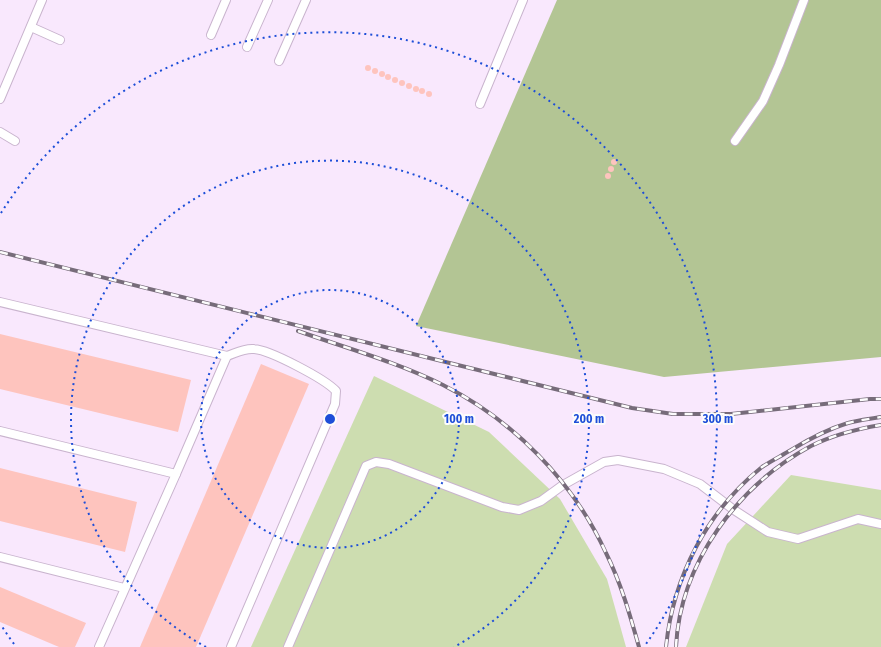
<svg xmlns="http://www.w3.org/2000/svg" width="881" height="647" viewBox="0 0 881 647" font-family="'Fira Sans Condensed',sans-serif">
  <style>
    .green { fill: #cdddb0 }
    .forest { fill: #b3c594 }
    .building { fill: #fec4be }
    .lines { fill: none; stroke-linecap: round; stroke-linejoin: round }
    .minor-casing { stroke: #c9b4ce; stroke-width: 10 }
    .minor { stroke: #fff; stroke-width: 8 }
    .rail-casing { stroke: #776c7a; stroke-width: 4 }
    .rail { stroke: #fcfcfc; stroke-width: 2.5; stroke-dasharray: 8; stroke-linecap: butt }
    .ring { fill: none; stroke: #1d4ed8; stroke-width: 2; stroke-dasharray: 2 4 }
    .centre { fill: #1d4ed8; stroke: #fcfcfc; stroke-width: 2 }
    .ring-label { font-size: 12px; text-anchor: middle; font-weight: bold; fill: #1d4ed8; stroke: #fcfcfc; stroke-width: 4; stroke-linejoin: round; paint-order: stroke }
  </style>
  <rect width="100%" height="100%" fill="#f9e8fd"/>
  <g class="green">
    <path d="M374 376 489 432 560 499 607 579 626 647H251Z"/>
    <path d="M791 475 881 490V647H686L727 544Z"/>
  </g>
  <path class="forest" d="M557 0H881V357L664 377 416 326Z"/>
  <g class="building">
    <circle cx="368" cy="68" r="3"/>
    <circle cx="375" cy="71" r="3"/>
    <circle cx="382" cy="74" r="3"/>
    <circle cx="388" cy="77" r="3"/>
    <circle cx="395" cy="80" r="3"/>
    <circle cx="402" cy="83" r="3"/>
    <circle cx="409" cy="86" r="3"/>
    <circle cx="416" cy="89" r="3"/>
    <circle cx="422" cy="91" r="3"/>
    <circle cx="429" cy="94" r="3"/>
    <circle cx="614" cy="162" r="3"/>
    <circle cx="611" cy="169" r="3"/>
    <circle cx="608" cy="176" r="3"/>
    <path d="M0 334 191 380 178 432 0 389Z"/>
    <path d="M261 364 309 384 196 647H140Z"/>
    <path d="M0 468 137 502 125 552 0 521Z"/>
    <path d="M0 587 86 623 75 647H59L0 622Z"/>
  </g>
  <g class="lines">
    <g class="minor-casing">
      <g id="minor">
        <path d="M31 27 60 40"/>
        <path d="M211 35 226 0"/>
        <path d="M247 47 268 0"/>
        <path d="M279 61 306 0"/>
        <path d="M0 99 42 0"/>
        <path d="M480 104 523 0"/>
        <path d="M0 132 15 141"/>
        <path d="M735 141 763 101 779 65 804 0"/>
        <path d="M0 302 227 356"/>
        <path d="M0 431 176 474 99 647"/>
        <path d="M176 474 227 356C236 353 244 348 254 349 270 350 325 379 336 391L335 404 231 647"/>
        <path d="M0 557 124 588"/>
        <path d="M288 647 366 466 376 462 389 464 502 507 519 510 541 501 563 485 604 462 618 460 664 469 700 484 734 510 768 532 798 539 858 519 881 524"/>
      </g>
    </g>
    <use href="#minor" class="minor"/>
    <g class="rail-casing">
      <g id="rail">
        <path d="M0 252 632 408 673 414H731L870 399H881"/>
        <path d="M298 331C346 348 397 362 443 385 513 420 573 481 606 553 621 583 630 615 639 647"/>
        <path d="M666 647C673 577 707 511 762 467 771 461 781 456 791 450 809 439 828 429 848 423 859 420 870 419 881 417"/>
        <path d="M676 647C680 563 738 485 811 446 833 435 857 429 881 425"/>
      </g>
    </g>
    <use href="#rail" class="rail"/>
  </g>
  <g class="ring">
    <circle cx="330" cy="419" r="129"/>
    <path d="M206 647A259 259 0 1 1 454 647"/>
    <path d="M14 644A388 388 0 0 1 1 625M1 213A388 388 0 1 1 646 644"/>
  </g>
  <circle cx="330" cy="419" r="6" class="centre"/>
  <g class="ring-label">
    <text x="459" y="423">100 m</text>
    <text x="589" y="423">200 m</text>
    <text x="718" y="423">300 m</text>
  </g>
</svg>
